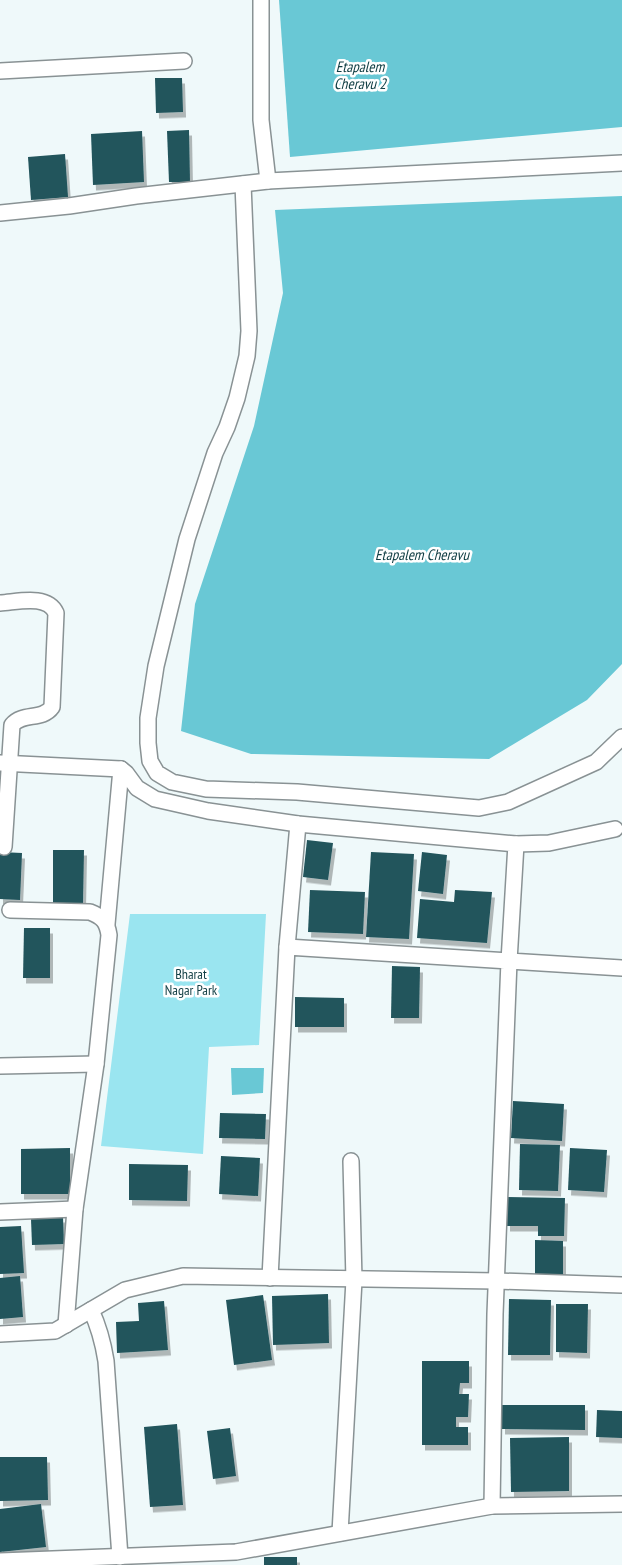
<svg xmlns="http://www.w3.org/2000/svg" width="622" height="1565" viewBox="0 0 622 1565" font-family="'PT Sans Narrow',sans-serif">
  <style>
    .green { fill: #9ae5f0 }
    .water { fill: #69c8d5 }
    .building { fill: #21545b; filter: url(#shadow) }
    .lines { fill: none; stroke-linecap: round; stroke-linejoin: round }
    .street-casing { stroke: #899294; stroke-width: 18 }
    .street { stroke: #fff; stroke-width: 15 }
    .labels { text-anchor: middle; stroke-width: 5; stroke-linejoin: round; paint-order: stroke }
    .park-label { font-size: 14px; fill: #113e44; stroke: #fff }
    .water-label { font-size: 15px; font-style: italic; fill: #0e3c42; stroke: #fff }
  </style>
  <defs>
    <filter id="shadow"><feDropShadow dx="3" dy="5.5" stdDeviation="0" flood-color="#0004"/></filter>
  </defs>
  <rect width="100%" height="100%" fill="#eff9fa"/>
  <path class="green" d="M130 914H266L259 1045 209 1047 203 1154 101 1146Z"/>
  <g class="water">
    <path d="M279 0H622V127L290 157Z"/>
    <path d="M622 196V664L587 700 489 759 251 754 181 731 195 604 254 426 283 293 275 210Z"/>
    <path d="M231 1068H264L263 1093 232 1095Z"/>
  </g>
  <g class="building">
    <path d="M155 78H182L183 112 156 113Z"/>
    <path d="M189 130 190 182H169L167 131Z"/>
    <path d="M142 131 144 182 93 185 91 134Z"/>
    <path d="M65 154 68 197 31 200 28 157Z"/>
    <path d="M307 840 333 843 328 880 303 877Z"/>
    <path d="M53 850H84L83 903H53Z"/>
    <path d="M0 852 22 853 20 900 0 899Z"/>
    <path d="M371 852 414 854 409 939 366 937Z"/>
    <path d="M422 852 447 855 443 894 418 891Z"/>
    <path d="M310 890 365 892 363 934 308 932Z"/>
    <path d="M455 890 492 892 487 943 417 938 420 899 454 902Z"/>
    <path d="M24 928H50V978H23Z"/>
    <path d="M392 966 420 967 419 1018H391Z"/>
    <path d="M295 997 344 998V1027H295Z"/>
    <path d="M513 1101 564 1104 562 1141 511 1138Z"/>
    <path d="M220 1113 266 1114 265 1139 219 1138Z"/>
    <path d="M520 1144 560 1145 558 1191 519 1190Z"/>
    <path d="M70 1148V1194H21V1149Z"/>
    <path d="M570 1148 607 1150 604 1192 568 1190Z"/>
    <path d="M221 1156 260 1158 258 1196 219 1194Z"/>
    <path d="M129 1164 188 1165 187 1201 129 1200Z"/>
    <path d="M507 1197 565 1198 564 1236H538V1226H507Z"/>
    <path d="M63 1217 64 1244 32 1245 31 1219Z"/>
    <path d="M21 1226 24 1273 0 1274V1227Z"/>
    <path d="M535 1240 563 1241V1276H535Z"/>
    <path d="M20 1276 23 1317 0 1319V1278Z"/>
    <path d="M328 1294 329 1343 273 1345 272 1296Z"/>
    <path d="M263 1295 272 1360 234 1365 226 1300Z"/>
    <path d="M509 1299 551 1300 550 1355H508Z"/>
    <path d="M164 1301 168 1350 117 1353 116 1322 139 1321 138 1303Z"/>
    <path d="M556 1304H588L587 1353 556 1352Z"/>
    <path d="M422 1361H469V1383H460L459 1394H469L468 1417H456V1427H468V1445H422Z"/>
    <path d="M502 1405H585V1430L502 1429Z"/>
    <path d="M597 1410 622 1411V1438L596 1437Z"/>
    <path d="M177 1424 183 1505 150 1507 144 1427Z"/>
    <path d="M230 1428 236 1476 213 1479 207 1431Z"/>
    <path d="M569 1437V1491L511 1492 510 1438Z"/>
    <path d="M0 1457H47L48 1500 0 1501Z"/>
    <path d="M41 1504 46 1547 0 1552V1509Z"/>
    <rect x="264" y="1557" width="33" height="8"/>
  </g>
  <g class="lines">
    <g class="street-casing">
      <g id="street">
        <path d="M261 0V120L268 181"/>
        <path d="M0 71 184 61"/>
        <path d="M243 184 249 331 247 356 237 398 227 427 215 453 187 539 156 666 148 718V743L150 761 157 773 172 782 206 789 297 792 479 808 508 802 596 762 622 737"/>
        <path d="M0 213 69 206 136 196 268 181 622 163"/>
        <path d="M0 603C18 602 47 594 56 613L52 707C42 721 23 712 12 725L4 847"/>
        <path d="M0 763 121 769 126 773 137 788 155 799 208 811 298 824 516 844 509 961 622 968"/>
        <path d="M516 844 549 843 615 829"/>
        <path d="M10 910 90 912C103 917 107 922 109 935L96 1064 75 1209 66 1325"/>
        <path d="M107 924 121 769"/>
        <path d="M287 947 298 824"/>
        <path d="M0 1066 96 1064"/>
        <path d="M0 1212 75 1209"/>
        <path d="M270 1278 287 947 509 961 495 1314 492 1506"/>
        <path d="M91 1310C99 1327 103 1342 106 1361L120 1557"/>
        <path d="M0 1334 55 1331 125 1290 183 1276 497 1281 622 1285"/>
        <path d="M340 1533 354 1280 351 1161"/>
        <path d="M0 1561 236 1552 492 1506 622 1504"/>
      </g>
    </g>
    <use href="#street" class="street"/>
  </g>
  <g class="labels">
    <g class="park-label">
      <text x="191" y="979">Bharat<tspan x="191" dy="16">Nagar Park</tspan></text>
    </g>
    <g class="water-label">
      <text x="360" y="72">Etapalem<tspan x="360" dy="17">Cheravu 2</tspan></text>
      <text x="422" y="560">Etapalem Cheravu</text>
    </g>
  </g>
</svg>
